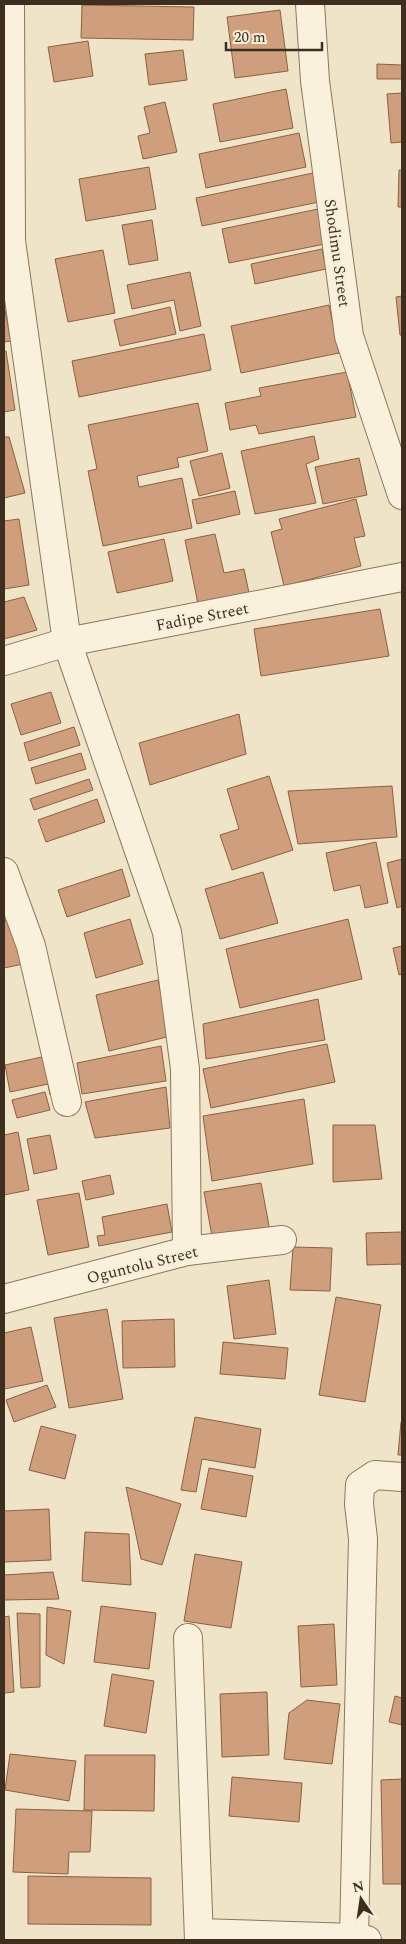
<svg xmlns="http://www.w3.org/2000/svg" width="406" height="1944" viewBox="0 0 406 1944" font-family="Spectral,serif">
  <style>
    .building { fill: #cf9f7d; stroke: #8d5f41 }
    .lines { fill: none; stroke-linecap: round; stroke-linejoin: round }
    .street-casing { stroke: #8d765c; stroke-width: 30 }
    .street { stroke: #faf1dc; stroke-width: 28 }
    .labels { text-anchor: middle; stroke-width: 5; stroke-linejoin: round; paint-order: stroke }
    .street-label { font-size: 16px; fill: #3d2e20; stroke: #f7eed8 }
  </style>
  <rect width="100%" height="100%" fill="#f0e4c8"/>
  <g class="building">
    <path d="M82 5 194 7 193 40 81 38Z"/>
    <path d="M280 10 288 71 235 78 227 17Z"/>
    <path d="M88 41 93 76 54 82 48 47Z"/>
    <path d="M183 50 187 80 149 85 145 54Z"/>
    <path d="M377 64 402 65V79H377Z"/>
    <path d="M286 89 293 128 220 142 213 104Z"/>
    <path d="M402 93V142L391 143 387 94Z"/>
    <path d="M165 102 177 152 143 159 138 136 150 133 144 107Z"/>
    <path d="M299 133 306 167 206 188 199 154Z"/>
    <path d="M149 167 156 209 86 221 79 179Z"/>
    <path d="M399 170H402V207H398Z"/>
    <path d="M313 173 319 202 202 226 196 198Z"/>
    <path d="M318 209 325 244 229 263 222 229Z"/>
    <path d="M152 220 158 260 129 265 122 225Z"/>
    <path d="M322 249 326 269 255 284 251 264Z"/>
    <path d="M103 250 115 313 68 322 55 259Z"/>
    <path d="M190 272 201 326 180 331 174 300 132 309 127 285Z"/>
    <path d="M402 296V335H400L396 297Z"/>
    <path d="M4 305 11 341 4 342Z"/>
    <path d="M329 305 339 353 241 373 231 326Z"/>
    <path d="M170 307 176 334 120 346 114 320Z"/>
    <path d="M204 334 211 370 79 397 72 361Z"/>
    <path d="M4 351H6L15 410 4 412Z"/>
    <path d="M347 372 356 417 259 434 256 425 230 430 225 403 261 396 259 388Z"/>
    <path d="M198 403 208 451 177 458 179 467 137 476 139 487 182 478 192 528 103 546 88 471 97 469 88 425Z"/>
    <path d="M314 436 319 459 306 464 316 503 255 514 241 451Z"/>
    <path d="M4 437H9L25 493 4 498Z"/>
    <path d="M222 453 230 488 199 496 190 461Z"/>
    <path d="M359 458 367 495 323 504 315 467Z"/>
    <path d="M235 491 240 514 197 524 192 500Z"/>
    <path d="M356 499 365 536 354 538 361 566 284 586 271 532 282 529 279 519Z"/>
    <path d="M19 519 29 585 4 589V521Z"/>
    <path d="M215 534 224 573 244 569 249 593 198 604 185 540Z"/>
    <path d="M164 539 173 581 117 593 108 552Z"/>
    <path d="M24 597 37 630 4 639V602Z"/>
    <path d="M380 609 389 656 261 676 254 629Z"/>
    <path d="M51 692 61 723 21 735 11 704Z"/>
    <path d="M239 714 246 754 150 785 139 743Z"/>
    <path d="M74 727 80 745 29 761 24 743Z"/>
    <path d="M81 753 86 769 36 784 31 768Z"/>
    <path d="M269 776 293 850 232 870 220 835 239 829 227 789Z"/>
    <path d="M89 779 93 790 34 810 30 799Z"/>
    <path d="M392 786 397 837 298 844 288 791Z"/>
    <path d="M97 799 105 822 46 842 38 820Z"/>
    <path d="M376 842 388 903 365 908 360 885 334 891 326 853Z"/>
    <path d="M402 859V906L397 908 387 863Z"/>
    <path d="M122 869 130 896 67 917 58 890Z"/>
    <path d="M263 872 278 923 220 939 205 889Z"/>
    <path d="M19 918 28 963 4 968V921Z"/>
    <path d="M130 919 143 964 96 978 84 933Z"/>
    <path d="M348 919 362 979 240 1008 226 949Z"/>
    <path d="M402 946V974L399 975 393 948Z"/>
    <path d="M158 980 171 1036 109 1051 96 995Z"/>
    <path d="M318 999 325 1040 206 1059 203 1024Z"/>
    <path d="M327 1044 335 1082 211 1108 203 1069Z"/>
    <path d="M161 1046 166 1081 82 1094 77 1063Z"/>
    <path d="M51 1055 59 1093 50 1095 48 1084 10 1092 5 1065Z"/>
    <path d="M166 1087 170 1128 95 1138 85 1102Z"/>
    <path d="M45 1092 50 1110 17 1118 12 1100Z"/>
    <path d="M304 1099 313 1164 212 1181 203 1116Z"/>
    <path d="M333 1125H375L382 1179 333 1182Z"/>
    <path d="M18 1132 29 1190 4 1195V1135Z"/>
    <path d="M50 1135 57 1169 34 1174 27 1139Z"/>
    <path d="M110 1175 114 1194 86 1200 82 1181Z"/>
    <path d="M261 1183 270 1231 213 1242 204 1192Z"/>
    <path d="M79 1193 89 1247 48 1255 37 1200Z"/>
    <path d="M167 1204 172 1232 99 1246 97 1236 105 1235 102 1217Z"/>
    <path d="M402 1232V1264L367 1265 366 1233Z"/>
    <path d="M293 1247 332 1248 330 1291 290 1290Z"/>
    <path d="M269 1280 276 1334 234 1339 227 1286Z"/>
    <path d="M336 1297 381 1305 365 1402 319 1395Z"/>
    <path d="M107 1309 123 1399 69 1408 54 1318Z"/>
    <path d="M174 1319 175 1367 123 1368 122 1321Z"/>
    <path d="M31 1327 43 1381 4 1389V1333Z"/>
    <path d="M223 1342 288 1348 285 1379 220 1374Z"/>
    <path d="M47 1385 56 1407 14 1422 6 1400Z"/>
    <path d="M195 1417 261 1429 255 1468 202 1459 196 1492 181 1490Z"/>
    <path d="M401 1422H402V1455H398Z"/>
    <path d="M41 1426 76 1435 65 1479 29 1470Z"/>
    <path d="M209 1468 253 1476 246 1517 201 1509Z"/>
    <path d="M126 1487 181 1504 162 1565 141 1559Z"/>
    <path d="M49 1509 51 1560 4 1562V1511Z"/>
    <path d="M85 1532 129 1534 131 1585 82 1581Z"/>
    <path d="M195 1554 242 1562 231 1628 184 1621Z"/>
    <path d="M53 1572 59 1599 4 1600V1575Z"/>
    <path d="M101 1606 156 1613 149 1669 94 1662Z"/>
    <path d="M47 1607 71 1611 64 1664 46 1655Z"/>
    <path d="M17 1613 40 1614V1687L21 1688Z"/>
    <path d="M9 1616 14 1692 4 1693V1617Z"/>
    <path d="M334 1624 337 1685 301 1687 298 1626Z"/>
    <path d="M112 1674 154 1681 146 1733 104 1726Z"/>
    <path d="M267 1692 269 1755 222 1757 220 1694Z"/>
    <path d="M395 1696 402 1698V1725L389 1722Z"/>
    <path d="M307 1700 340 1704 332 1764 284 1759 289 1713Z"/>
    <path d="M10 1754 76 1761 69 1801 5 1790Z"/>
    <path d="M85 1755H155L154 1811 84 1810Z"/>
    <path d="M232 1777 302 1783 299 1822 229 1816Z"/>
    <path d="M402 1779V1884H383L381 1780Z"/>
    <path d="M16 1809 92 1811 90 1852H69L68 1874 13 1872Z"/>
    <path d="M28 1876 151 1878V1925L28 1924Z"/>
  </g>
  <g class="lines">
    <g class="street-casing">
      <g id="street">
        <path d="M10 4 11 241 67 642 167 932 185 1069 187 1251"/>
        <path d="M310 4 315 81 349 336 402 495"/>
        <path d="M4 661 67 642 402 577"/>
        <path d="M4 872 31 946 67 1102"/>
        <path d="M4 1299 187 1251 282 1240"/>
        <path d="M188 1638 199 1940"/>
        <path d="M199 1933 354 1938 367 1940"/>
        <path d="M354 1938 362 1580 363 1539 359 1504 360 1485 375 1475 402 1477"/>
      </g>
    </g>
    <use href="#street" class="street"/>
  </g>
  <g class="labels">
    <g class="street-label">
      <text transform="translate(338 253) rotate(82)" y="6">Shodimu Street</text>
      <text transform="translate(202 616) rotate(-11)" y="6">Fadipe Street</text>
      <text transform="translate(142 1264) rotate(-14)" y="6">Oguntolu Street</text>
    </g>
  </g>
  <rect width="406" height="1944" fill="none" stroke="#3d2e20" stroke-width="10"/>
  <g transform="translate(361 1899) rotate(347)" stroke="#f7eed8" stroke-width="4" paint-order="stroke">
  <path d="M0-4L9 19L0 12L-9 19Z" fill="#3d2e20"/>
  <text y="-8" font-size="14" font-weight="bold" text-anchor="middle" fill="#3d2e20">N</text>
  </g>
  <path d="M226 42v8h96v-8" fill="none" stroke="#3d2e20" stroke-width="2.5"/>
  <text x="234" y="42" font-size="15" fill="#3d2e20" stroke="#f7eed8" stroke-width="4" paint-order="stroke">20 m</text>
</svg>
